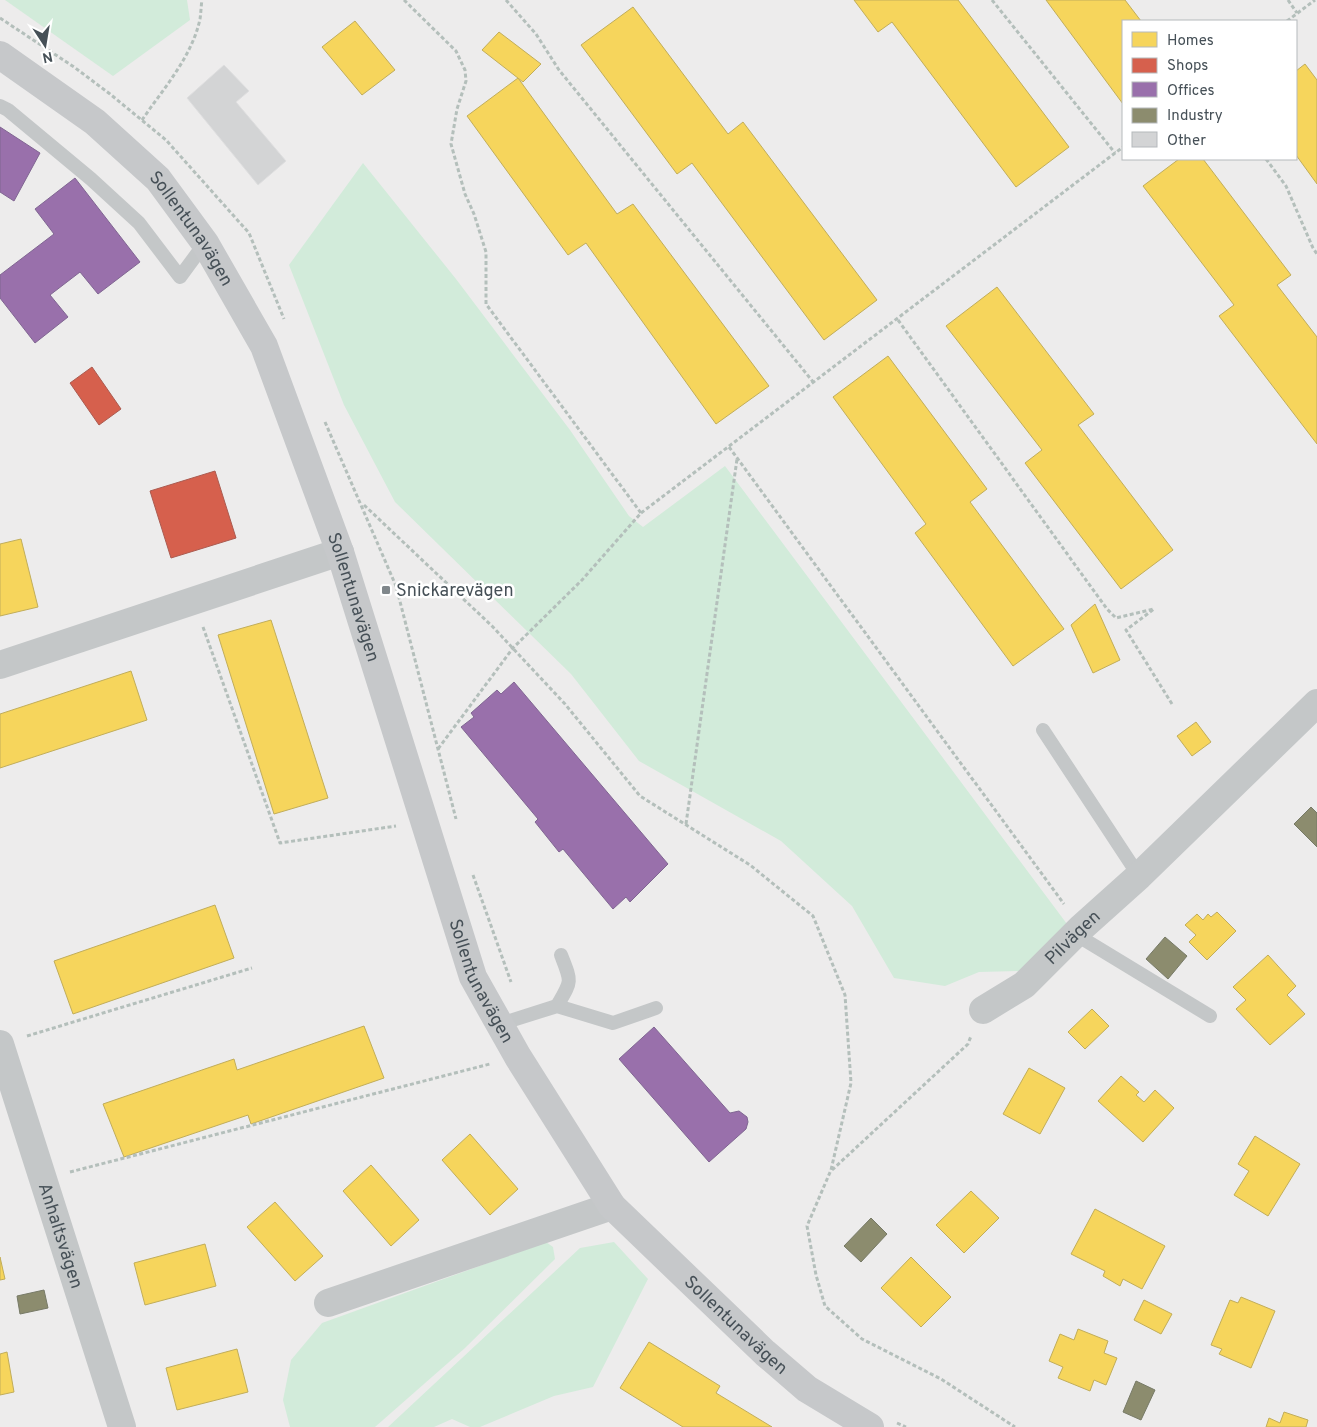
<svg xmlns="http://www.w3.org/2000/svg" width="1317" height="1427" viewBox="0 0 1317 1427" font-family="Overpass,sans-serif">
  <style>
    .green { fill: #d2ebda }
    .homes { fill: #f6d55c; stroke: #c1ad5a }
    .shops { fill: #d6604d; stroke: #ab5b50 }
    .offices { fill: #9970ab; stroke: #806692 }
    .industry { fill: #8c8c6e; stroke: #777a67 }
    .building { fill: #d3d4d5; stroke: #dededf }
    .lines { fill: none; stroke-linecap: round; stroke-linejoin: round }
    .path { stroke: #b4bfbb; stroke-width: 3; stroke-dasharray: 4 2.5; stroke-linecap: butt }
    .lane { stroke: #c4c7c8; stroke-width: 14 }
    .street { stroke: #c4c7c8; stroke-width: 28 }
    .secondary { stroke: #c6c8ca; stroke-width: 28 }
    .poi-dot { fill: #80878b; stroke: #fff; stroke-width: 2 }
    .labels { text-anchor: middle; stroke-width: 5; stroke-linejoin: round; paint-order: stroke }
    .street-label { font-size: 18px; fill: #465057; stroke: #fff }
    .poi-label { font-size: 18px; fill: #465057; stroke: #fff; text-anchor: start }
  </style>
  <rect width="100%" height="100%" fill="#edecec"/>
  <g class="green">
    <path d="M5 0H187L190 20 113 76Z"/>
    <path d="M363 163 456 279 570 430 629 516 643 527 725 466 1067 924 1022 971 979 972 945 986 894 978 852 906 781 841 639 761 571 674 395 502 344 405 289 265Z"/>
    <path d="M546 1242 553 1247 555 1259 465 1348 375 1427H290L283 1400 291 1360 322 1323Z"/>
    <path d="M614 1242 648 1279 593 1387 554 1396 480 1427H470L452 1419 434 1427H388L580 1248Z"/>
  </g>
  <g class="homes">
    <path d="M854 0H958L1069 147 1016 187 892 22 878 32Z"/>
    <path d="M1046 0H1125L1141 21H1123V104Z"/>
    <path d="M633 7 728 134 743 122 877 300 824 340 692 163 677 174 581 45Z"/>
    <path d="M355 21 395 70 362 95 322 47Z"/>
    <path d="M499 32 541 64 523 82 482 50Z"/>
    <path d="M1305 64 1317 80V184L1296 155V71Z"/>
    <path d="M518 78 617 214 633 204 769 386 716 424 586 243 568 255 467 116Z"/>
    <path d="M1179 159H1203L1291 275 1277 285 1317 337V444L1219 316 1234 305 1143 186Z"/>
    <path d="M997 287 1094 414 1078 425 1173 550 1121 589 1025 463 1042 450 946 326Z"/>
    <path d="M888 356 987 489 970 502 1064 629 1013 666 915 533 926 524 833 397Z"/>
    <path d="M21 539 38 607 0 616V544Z"/>
    <path d="M1095 604 1120 660 1093 673 1071 625Z"/>
    <path d="M271 620 328 798 274 814 218 635Z"/>
    <path d="M131 671 147 720 0 768V714Z"/>
    <path d="M1196 722 1211 742 1192 756 1177 736Z"/>
    <path d="M215 905 234 958 73 1014 54 961Z"/>
    <path d="M1217 912 1236 931 1207 960 1189 942 1196 935 1185 925 1197 914 1203 920 1208 914 1211 917Z"/>
    <path d="M1268 955 1296 986 1287 995 1305 1014 1270 1045 1236 1009 1246 1000 1233 987Z"/>
    <path d="M1092 1009 1109 1026 1085 1049 1068 1032Z"/>
    <path d="M364 1026 384 1078 251 1124 248 1115 124 1157 103 1104 234 1059 237 1070Z"/>
    <path d="M1029 1068 1065 1088 1040 1134 1003 1114Z"/>
    <path d="M1121 1076 1139 1092 1136 1095 1144 1102 1155 1090 1174 1108 1143 1142 1098 1101Z"/>
    <path d="M470 1134 518 1189 490 1215 442 1160Z"/>
    <path d="M1255 1136 1300 1164 1268 1216 1234 1195 1249 1171 1238 1164Z"/>
    <path d="M371 1165 419 1220 391 1246 343 1191Z"/>
    <path d="M971 1191 999 1218 964 1253 936 1225Z"/>
    <path d="M275 1202 323 1256 295 1281 247 1227Z"/>
    <path d="M1095 1209 1165 1246 1142 1289 1123 1279 1120 1286 1103 1276 1105 1271 1071 1254Z"/>
    <path d="M205 1244 216 1286 145 1305 134 1263Z"/>
    <path d="M0 1257 5 1279 0 1280Z"/>
    <path d="M911 1257 951 1297 921 1327 881 1288Z"/>
    <path d="M1241 1297 1275 1311 1251 1368 1219 1354 1222 1349 1211 1345 1230 1300 1238 1303Z"/>
    <path d="M1144 1300 1172 1314 1161 1334 1134 1320Z"/>
    <path d="M1078 1329 1108 1341 1104 1353 1117 1358 1106 1385 1094 1380 1090 1391 1058 1378 1063 1367 1049 1361 1060 1334 1074 1340Z"/>
    <path d="M649 1342 720 1386 716 1393 772 1427H683L620 1388Z"/>
    <path d="M237 1349 248 1392 177 1410 166 1368Z"/>
    <path d="M7 1352 14 1392 0 1395V1354Z"/>
    <path d="M1284 1412 1308 1420 1306 1427H1266L1269 1418 1280 1423Z"/>
  </g>
  <g class="shops">
    <path d="M92 367 121 409 99 425 70 383Z"/>
    <path d="M215 471 236 538 171 558 150 491Z"/>
  </g>
  <g class="offices">
    <path d="M0 127 40 153 14 201 0 192Z"/>
    <path d="M75 178 140 262 98 294 80 272 50 295 68 317 35 343 0 298V275L54 234 35 209Z"/>
    <path d="M514 682 668 864 630 902 626 897 613 909 563 849 559 852 535 822 538 819 461 727 474 717 471 713 497 690 501 694Z"/>
    <path d="M654 1027 730 1113 739 1111 747 1117 748 1122 746 1129 709 1162 619 1059Z"/>
  </g>
  <g class="industry">
    <path d="M1311 807 1317 813V847L1294 824Z"/>
    <path d="M1165 937 1187 956 1168 979 1146 959Z"/>
    <path d="M871 1218 887 1234 861 1262 844 1246Z"/>
    <path d="M44 1290 48 1308 20 1314 17 1296Z"/>
    <path d="M1136 1381 1155 1390 1141 1420 1123 1412Z"/>
  </g>
  <path class="building" d="M224 65 249 91 236 102 286 161 258 185 187 98Z"/>
  <g class="lines">
    <g class="path">
      <path d="M404 0 456 51 465 70 466 81 457 109 451 144 465 194 474 214 486 252V304L641 513 582 580 513 648 438 749"/>
      <path d="M506 0 536 34 559 70 814 383"/>
      <path d="M992 0 1115 153"/>
      <path d="M1288 0 1297 13"/>
      <path d="M0 18 74 67 110 94 166 140 249 233 284 319"/>
      <path d="M1287 21 1315 0"/>
      <path d="M142 120C163 89 192 57 200 19 201 13 201 6 202 0"/>
      <path d="M1266 159 1286 186 1313 248 1317 254"/>
      <path d="M898 320 1107 609 1116 618 1154 609 1126 630 1172 704"/>
      <path d="M325 422 396 586 456 819"/>
      <path d="M729 447 1064 904"/>
      <path d="M364 505 493 627 565 704 640 796 750 865 813 916 845 995 851 1083 831 1170 807 1226 816 1275 825 1306 862 1339 941 1379 1015 1427"/>
      <path d="M641 513 1123 147"/>
      <path d="M203 627 280 843 396 826"/>
      <path d="M686 824 737 459"/>
      <path d="M473 875 511 982"/>
      <path d="M27 1036 252 968"/>
      <path d="M832 1170 968 1044 971 1036"/>
      <path d="M70 1172 490 1064"/>
      <path d="M897 1423 906 1427"/>
    </g>
    <g class="lane">
      <path d="M0 106 8 110 91 179 139 223 180 277 205 243"/>
      <path d="M1043 730 1139 876"/>
      <path d="M1075 934 1210 1016"/>
      <path d="M557 1006C572 980 572 983 561 955"/>
      <path d="M500 1024 557 1006 613 1023 656 1008"/>
    </g>
    <g class="street">
      <path d="M0 665 340 552"/>
      <path id="s1" d="M983 1010 1024 985 1081 928 1139 876 1317 703"/>
      <path id="s2" d="M0 1044 122 1427"/>
      <path d="M328 1303 612 1206"/>
    </g>
    <path class="secondary" id="s3" d="M0 55 95 122 158 179 205 243 264 346 340 552 473 977 518 1057 612 1206 765 1353 807 1389 870 1427"/>
  </g>
  <rect class="poi-dot" x="381" y="585" width="10" height="10" rx="2.5"/>
  <g class="labels">
    <g class="street-label">
      <text dy="6" stroke="none"><textPath href="#s3" startOffset="261">Sollentunavägen</textPath></text>
      <text dy="6" stroke="none"><textPath href="#s3" startOffset="666">Sollentunavägen</textPath></text>
      <text dy="6" stroke="none"><textPath href="#s1" startOffset="116">Pilvägen</textPath></text>
      <text dy="6" stroke="none"><textPath href="#s3" startOffset="1071">Sollentunavägen</textPath></text>
      <text dy="6" stroke="none"><textPath href="#s2" startOffset="201">Anhaltsvägen</textPath></text>
      <text dy="6" stroke="none"><textPath href="#s3" startOffset="1504">Sollentunavägen</textPath></text>
    </g>
    <g class="poi-label">
      <text x="396" y="596">Snickarevägen</text>
    </g>
  </g>
  <rect x="1122" y="20" width="175" height="140" fill="#ffffff" stroke="#b5b9bc"/>
  <rect x="1132" y="32" width="25" height="15" fill="#f6d55c" stroke="#b5b9bc"/>
  <text x="1167" y="45" font-size="15" fill="#465057">Homes</text>
  <rect x="1132" y="58" width="25" height="15" fill="#d6604d" stroke="#b5b9bc"/>
  <text x="1167" y="70" font-size="15" fill="#465057">Shops</text>
  <rect x="1132" y="82" width="25" height="15" fill="#9970ab" stroke="#b5b9bc"/>
  <text x="1167" y="95" font-size="15" fill="#465057">Offices</text>
  <rect x="1132" y="108" width="25" height="15" fill="#8c8c6e" stroke="#b5b9bc"/>
  <text x="1167" y="120" font-size="15" fill="#465057">Industry</text>
  <rect x="1132" y="132" width="25" height="15" fill="#d3d4d5" stroke="#b5b9bc"/>
  <text x="1167" y="145" font-size="15" fill="#465057">Other</text>
  <g transform="translate(45 45) rotate(168)" stroke="#ffffff" stroke-width="4" paint-order="stroke">
  <path d="M0-4L9 19L0 12L-9 19Z" fill="#465057"/>
  <text y="-8" font-size="14" font-weight="bold" text-anchor="middle" fill="#465057">N</text>
  </g>
</svg>
